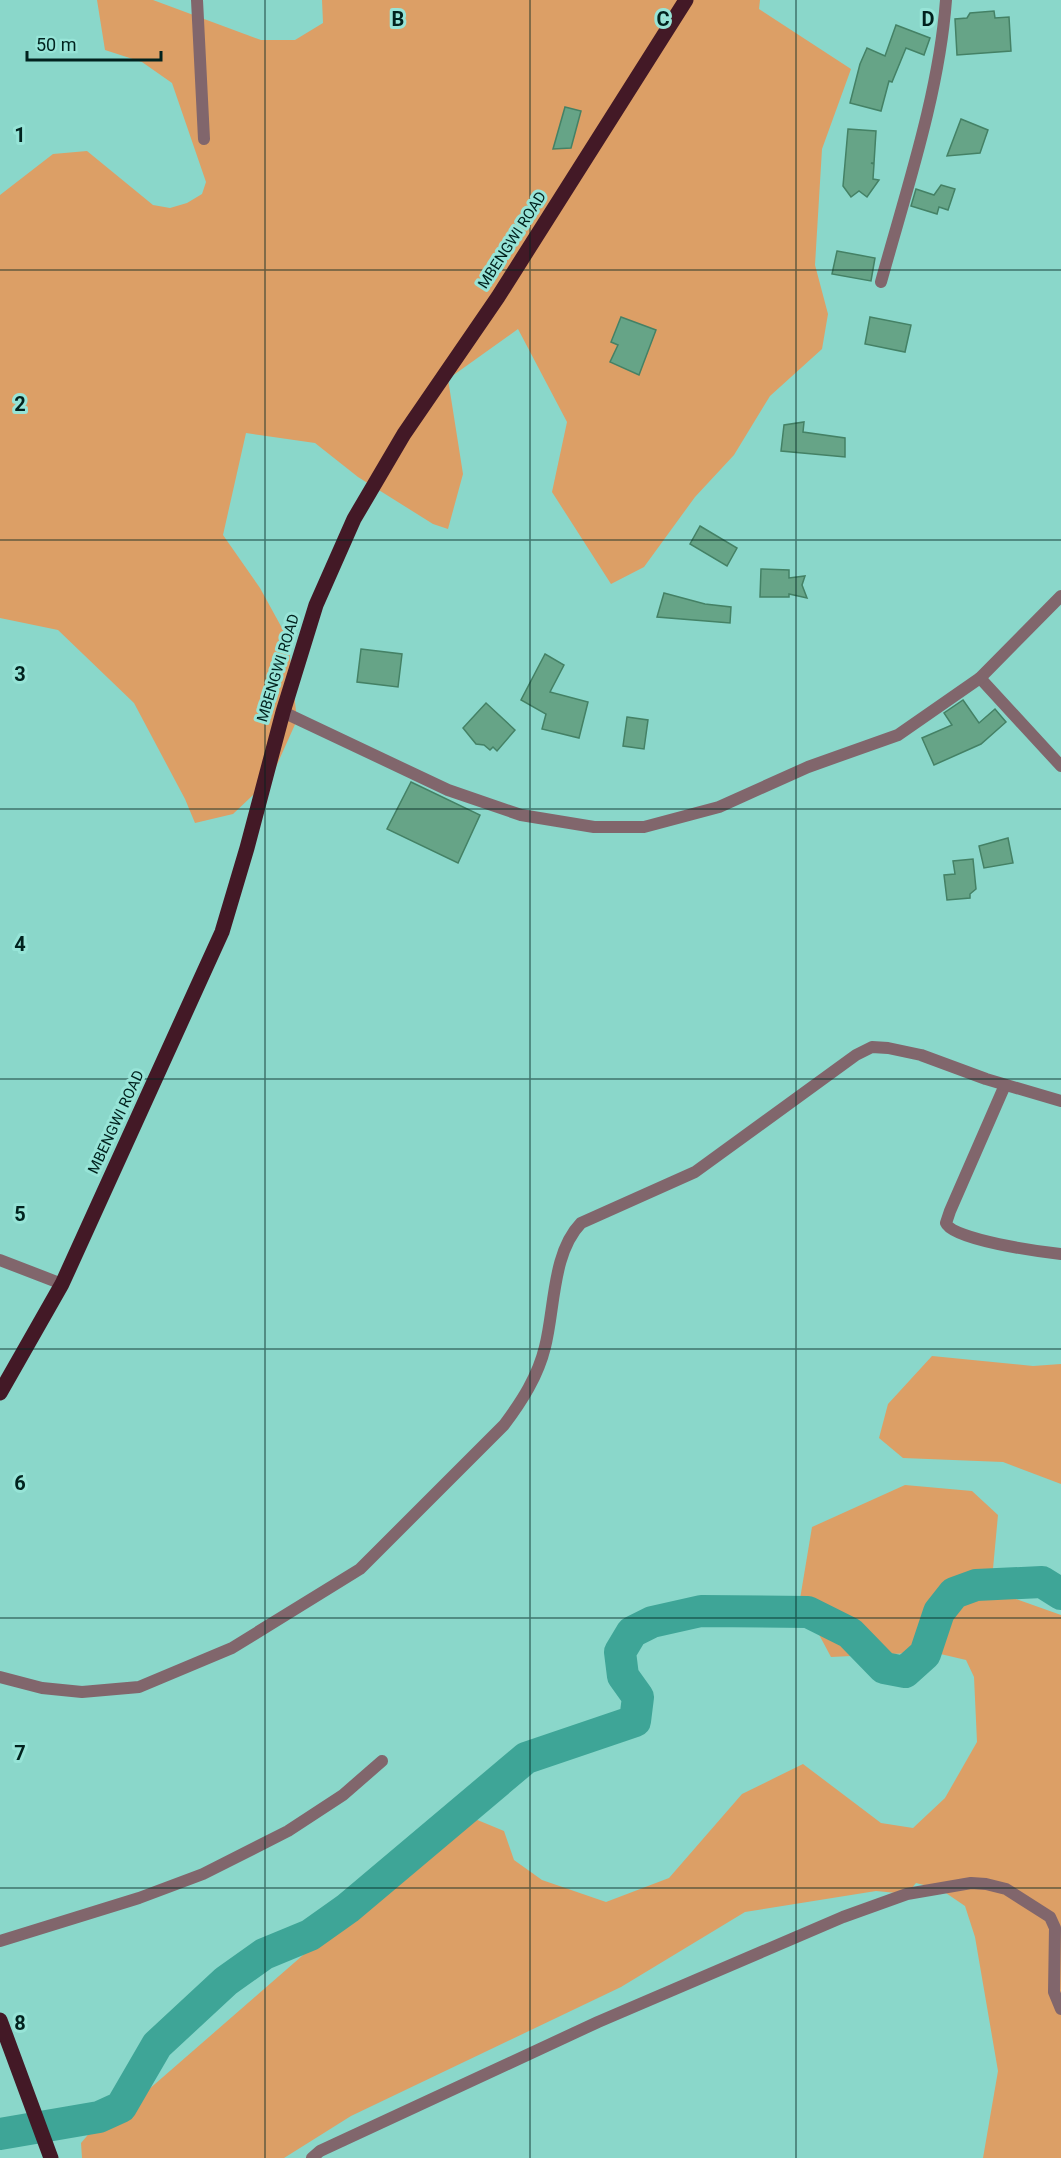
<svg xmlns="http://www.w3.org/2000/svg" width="1061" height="2158" viewBox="0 0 1061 2158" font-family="Roboto,sans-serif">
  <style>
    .green { fill: #dc9f66 }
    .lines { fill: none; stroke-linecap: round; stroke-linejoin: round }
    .river { stroke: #3ea597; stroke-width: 32 }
    .building { fill: #66a487; stroke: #448165; stroke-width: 1.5 }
    .street { stroke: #81666c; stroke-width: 12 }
    .primary { stroke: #431926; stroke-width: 15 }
    .grid { fill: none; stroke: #01221e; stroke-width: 1.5; stroke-opacity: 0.55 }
    .labels { text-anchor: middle; stroke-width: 6; stroke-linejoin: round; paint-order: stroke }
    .street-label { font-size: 15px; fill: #01221e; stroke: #97e4d7 }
    .grid-label { font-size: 20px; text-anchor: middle; font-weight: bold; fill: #01221e; stroke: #97e4d7; stroke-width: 6; stroke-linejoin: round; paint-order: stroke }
  </style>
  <rect width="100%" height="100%" fill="#8ad7ca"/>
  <g class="green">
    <path d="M97 0H153L261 40H295L323 23 322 0H760L759 9 851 69 822 149 815 265 828 314 822 349 770 396 734 455 695 497 644 567 611 584 552 492 567 422 518 329 448 379 463 474 448 529 433 524 358 477 315 443 246 433 223 535 260 588 288 639 297 720 271 778 233 814 195 823 185 799 134 703 58 630 0 618V195L53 154 87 151 153 205 170 208 187 203 202 194 206 182 172 83 142 62 105 50Z"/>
    <path d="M932 1356 1033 1366 1061 1364V1484L1003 1462 903 1458 879 1438 888 1404Z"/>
    <path d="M905 1485 972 1491 998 1515 991 1590 1061 1615V2158H983L998 2071 975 1937 965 1906 940 1889 916 1883 907 1894 876 1891 745 1912 621 1987 351 2116 284 2158H82L81 2143 103 2117 132 2104 418 1855 475 1819 504 1831 514 1860 542 1880 606 1902 669 1878 742 1794 803 1764 881 1823 913 1828 945 1798 977 1742 974 1677 966 1660 932 1652 831 1657 800 1599 812 1527Z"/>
  </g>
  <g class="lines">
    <path class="river" d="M0 2134 99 2117 121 2107 157 2045 226 1981 264 1954 310 1935 348 1908 526 1758 635 1721 638 1697 623 1676 620 1652 632 1632 652 1622 701 1611 808 1612 850 1633 884 1668 905 1672 925 1654 939 1612 954 1593 976 1585 1042 1582 1061 1594"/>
  </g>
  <g class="building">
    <path d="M994 11 995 18 1009 17 1011 51 957 55 955 19 967 18 970 13Z"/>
    <path d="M896 25 930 38 924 55 906 48 892 82 889 81 881 111 850 103 860 64 867 48 885 56Z"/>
    <path d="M565 107 581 111 571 148 553 149Z"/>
    <path d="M961 119 988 130 980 153 947 156Z"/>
    <path d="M848 129 876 131 874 163H871L874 164 873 179 879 180 867 197 859 191 851 197 843 186Z"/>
    <path d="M941 185 955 189 948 210 939 207 937 214 911 206 916 189 934 195Z"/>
    <path d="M837 251 875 258 871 281 832 274Z"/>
    <path d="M621 317 656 330 639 375 610 362 618 345 611 342Z"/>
    <path d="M870 317 911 325 905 352 865 344Z"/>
    <path d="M804 422 803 432 845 438V457L781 451 784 425Z"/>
    <path d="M700 526 737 548 727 566 690 544Z"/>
    <path d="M761 569 789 570V578L805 576 802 585 807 598 789 594V597H760Z"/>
    <path d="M664 593 705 604 731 607 730 623 657 617Z"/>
    <path d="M361 649 402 654 398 687 357 682Z"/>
    <path d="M545 654 564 665 550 692 588 702 579 738 542 729 546 714 521 700Z"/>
    <path d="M963 700 979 723 995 709 1006 722 981 744 934 765 922 738 952 725 944 713Z"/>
    <path d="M486 703 515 730 497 751 493 747 490 750 484 745 476 744 463 728Z"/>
    <path d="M627 717 648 720 644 749 623 746Z"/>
    <path d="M411 782 480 815 458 863 387 829Z"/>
    <path d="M1008 838 1013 863 984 868 979 846Z"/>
    <path d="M973 859 976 889 970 894V898L947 900 944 875 955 874 953 861Z"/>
  </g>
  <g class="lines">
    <g class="street">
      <path d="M197 0 204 139"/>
      <path d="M881 282C906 191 939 94 946 0"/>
      <path d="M980 678 1061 766"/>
      <path d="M283 712 448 790 521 815 594 827H644L719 807 808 767 898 735 980 678 1061 596"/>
      <path d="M1005 1085 950 1211 946 1223C952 1240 1042 1252 1061 1254"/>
      <path d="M0 1260 62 1284"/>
      <path d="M0 1677 42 1688 82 1692 139 1687 232 1648 360 1569 504 1425C522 1401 538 1376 545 1347 555 1308 552 1253 581 1223L695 1172 856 1055 872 1047 888 1048 921 1055 986 1079 1061 1101"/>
      <path d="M0 1941 139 1898 203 1874 288 1831 343 1795 382 1761"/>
      <path d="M312 2158 320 2151 598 2022 843 1917 907 1894 971 1883 986 1884 1006 1889 1050 1917 1055 1928 1054 1992 1061 2009"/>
    </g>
    <g class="primary">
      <path d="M0 1393 62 1284 222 932 247 848 283 712 316 605 354 519 404 434 498 297 686 0"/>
      <path d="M0 2020 51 2158"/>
    </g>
  </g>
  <path class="grid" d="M265 0V2158M530 0V2158M796 0V2158M0 270H1061M0 540H1061M0 809H1061M0 1079H1061M0 1349H1061M0 1618H1061M0 1888H1061"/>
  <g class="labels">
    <g class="street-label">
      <text transform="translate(512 240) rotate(-57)" y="5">MBENGWI ROAD</text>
      <text transform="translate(278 668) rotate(-73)" y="5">MBENGWI ROAD</text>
      <text transform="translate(116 1122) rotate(-65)" y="5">MBENGWI ROAD</text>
    </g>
  </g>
  <g class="grid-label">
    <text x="398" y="26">B</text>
    <text x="663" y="26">C</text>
    <text x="928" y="26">D</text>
    <text x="20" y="142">1</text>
    <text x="20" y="411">2</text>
    <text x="20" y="681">3</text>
    <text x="20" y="951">4</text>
    <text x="20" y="1221">5</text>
    <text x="20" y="1490">6</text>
    <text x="20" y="1760">7</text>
    <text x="20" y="2030">8</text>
  </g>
  <path d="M27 51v9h134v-9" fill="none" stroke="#01221e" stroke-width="3"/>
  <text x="36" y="51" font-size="18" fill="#01221e" stroke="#97e4d7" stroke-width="4.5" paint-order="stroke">50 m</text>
</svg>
